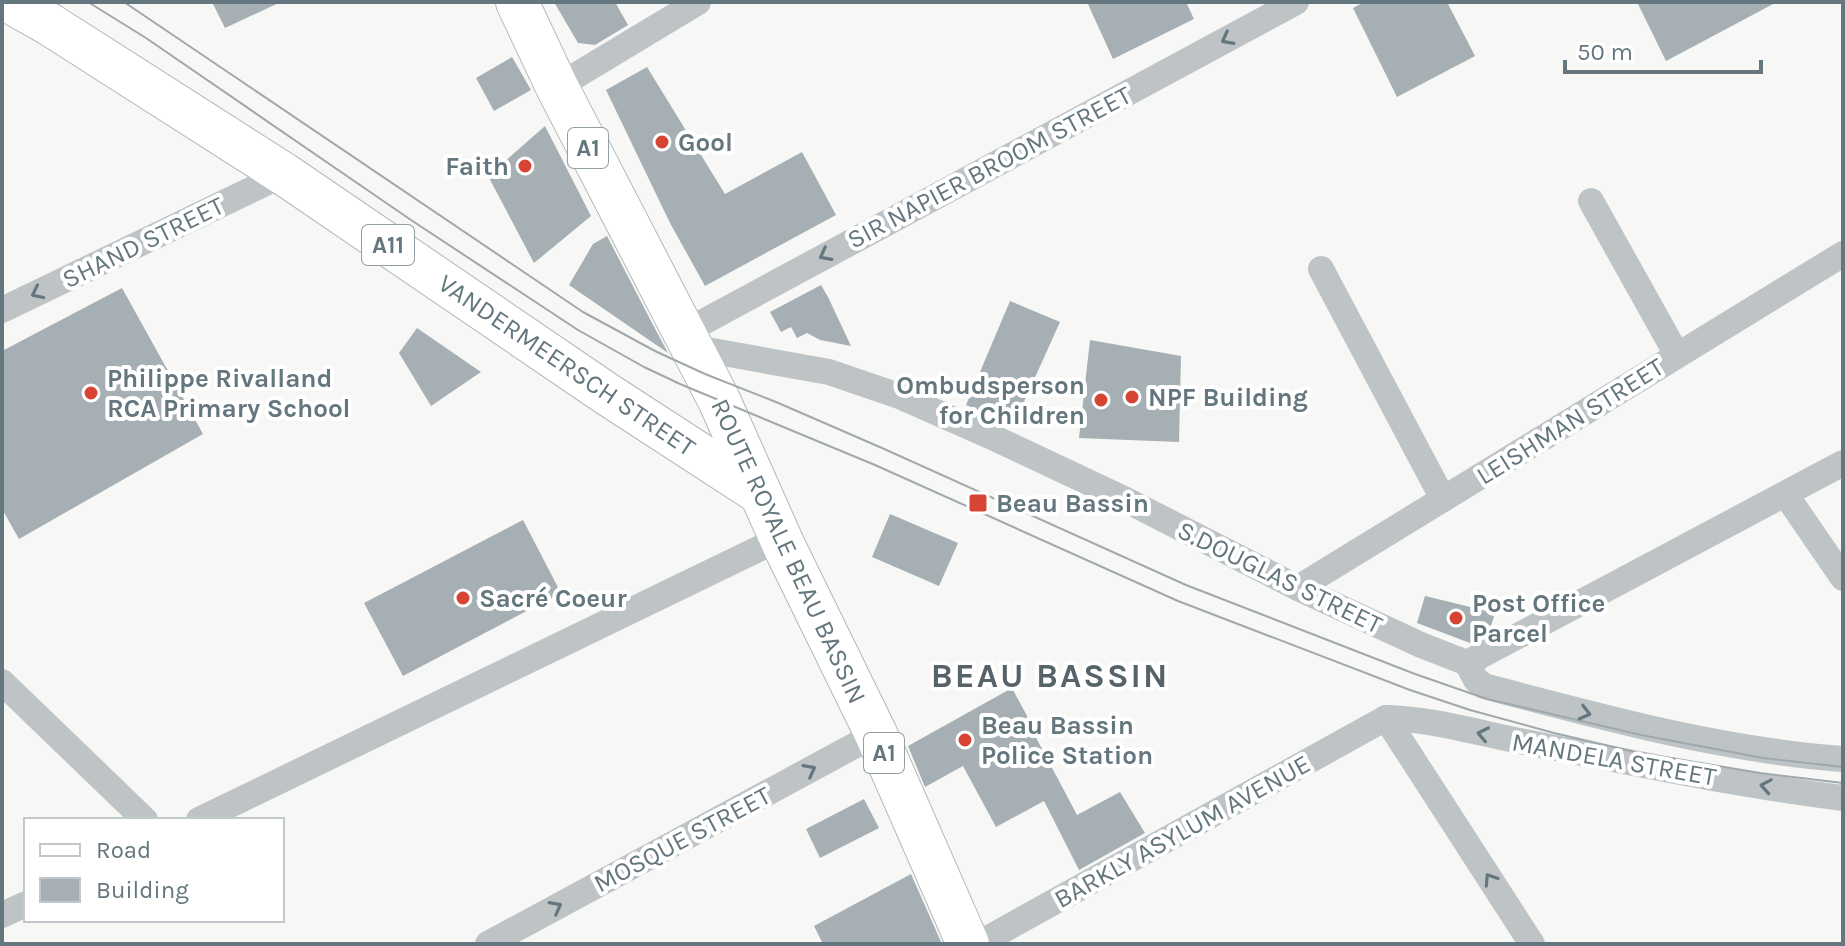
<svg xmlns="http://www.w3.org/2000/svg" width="1845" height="946" viewBox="0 0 1845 946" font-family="Karla,sans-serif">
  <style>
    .building { fill: #a6b0b4 }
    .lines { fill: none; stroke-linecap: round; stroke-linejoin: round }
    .primary-casing { stroke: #b2b8bb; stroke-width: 44 }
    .minor { stroke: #bec4c6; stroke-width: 26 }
    .primary { stroke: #fff; stroke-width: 42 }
    .tram { stroke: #a0a8ac; stroke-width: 2 }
    .oneway { stroke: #64767e }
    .poi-dot { fill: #d84434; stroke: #fff; stroke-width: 3 }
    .labels { text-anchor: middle; stroke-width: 8; stroke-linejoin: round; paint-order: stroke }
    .shield { fill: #fff; stroke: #929fa5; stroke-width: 2 }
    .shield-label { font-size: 24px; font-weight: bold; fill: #64767e }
    .poi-label { font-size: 26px; font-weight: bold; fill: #64767e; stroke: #fff; text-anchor: start }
    .street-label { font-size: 26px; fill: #64767e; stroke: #fff }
    .district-label { font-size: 34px; font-weight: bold; letter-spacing: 2px; fill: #566369; stroke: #fff }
  </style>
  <rect width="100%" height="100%" fill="#f7f7f5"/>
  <g class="building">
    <path d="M212 2H281L225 28Z"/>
    <path d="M554 2H615L628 25 595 45 578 43Z"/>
    <path d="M1087 2H1186L1194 19 1113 59Z"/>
    <path d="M1364 2H1447L1475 56 1397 97 1353 8Z"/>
    <path d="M1637 2H1777L1666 61Z"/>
    <path d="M512 57 531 90 494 111 476 78Z"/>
    <path d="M647 67 725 194 802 152 836 215 705 286 670 223 606 90Z"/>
    <path d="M545 126 591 216 534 263 488 176Z"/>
    <path d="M607 236 651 321 668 353 569 285 593 244Z"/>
    <path d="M821 285 828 297 851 346 820 340 807 333 797 338 791 327 781 332 770 312Z"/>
    <path d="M122 288 203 434 19 539 2 509V351Z"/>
    <path d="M1010 301 1060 322 1014 424 966 405Z"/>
    <path d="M417 328 481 372 431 406 399 353Z"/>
    <path d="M1090 340 1181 356 1179 442 1079 438Z"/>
    <path d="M890 514 958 543 939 586 872 557Z"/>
    <path d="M523 520 561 593 403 676 364 603Z"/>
    <path d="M1425 596 1495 613 1489 633 1470 643 1417 623Z"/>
    <path d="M1012 688 1033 727 1031 728 1077 815 1120 792 1145 833 1079 870 1044 801 996 827 963 766 925 787 908 746Z"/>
    <path d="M864 799 879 828 820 858 806 829Z"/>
    <path d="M911 874 942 944H823L814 926Z"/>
  </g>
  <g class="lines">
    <g class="primary-casing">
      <g id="primary">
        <path d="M10 2 49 24 284 174 607 394 761 494"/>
        <path d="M517 2 557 87 719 400 784 546 876 734 968 944"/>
      </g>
    </g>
    <g class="minor">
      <path d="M557 87 698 2"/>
      <path d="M1591 201 1677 355"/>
      <path d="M1321 269 1443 499"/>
      <path d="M2 310 284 174"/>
      <path d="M683 333 1296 2"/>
      <path d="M690 347 829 372 902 397 990 436 1126 500 1298 588 1421 645 1467 663"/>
      <path d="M1786 495 1843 578"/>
      <path d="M1298 588 1843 254"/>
      <path d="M1467 663 1843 463"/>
      <path d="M1467 663 1476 680 1484 686C1601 717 1721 750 1843 759"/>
      <path d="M2 682 145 820"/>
      <path d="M1386 718 1532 944"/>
      <path d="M199 820 781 538"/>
      <path d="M2 915 26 904"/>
      <path d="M488 944 876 734"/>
      <path d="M978 944 1386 718C1434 719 1482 734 1530 743 1634 763 1738 785 1843 798"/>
    </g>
    <use href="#primary" class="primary"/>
    <g class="tram">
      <path d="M88 2 146 38 411 220 578 330 644 367 680 384 875 465 1178 601 1410 690 1470 710 1554 733 1635 752 1760 773 1843 783"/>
      <path d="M124 2 583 312 655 351 705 374 776 402 882 448 1186 585 1415 674 1487 699 1641 735 1763 758 1843 767"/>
    </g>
  </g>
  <defs><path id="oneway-chevron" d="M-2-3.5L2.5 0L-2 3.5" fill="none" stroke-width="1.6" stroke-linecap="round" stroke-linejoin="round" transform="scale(2)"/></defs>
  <g class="oneway">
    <use href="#oneway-chevron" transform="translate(1227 39) rotate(152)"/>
    <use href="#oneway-chevron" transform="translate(825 255) rotate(152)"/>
    <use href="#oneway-chevron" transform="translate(37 293) rotate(154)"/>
    <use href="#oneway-chevron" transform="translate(1585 713) rotate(14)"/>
    <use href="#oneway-chevron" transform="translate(1483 734) rotate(-168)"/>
    <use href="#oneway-chevron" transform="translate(810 770) rotate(-28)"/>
    <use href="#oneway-chevron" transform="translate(1766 786) rotate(-170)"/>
    <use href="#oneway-chevron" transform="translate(1490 879) rotate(-123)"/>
    <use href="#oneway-chevron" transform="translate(556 907) rotate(-28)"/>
  </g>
  <g class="poi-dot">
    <circle cx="662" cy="142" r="8"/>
    <circle cx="525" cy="166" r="8"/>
    <circle cx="91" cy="393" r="8"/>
    <circle cx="1132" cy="397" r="8"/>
    <circle cx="1101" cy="400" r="8"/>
    <rect x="968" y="493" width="20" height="20" rx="4"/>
    <circle cx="463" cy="598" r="8"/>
    <circle cx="1456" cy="618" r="8"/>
    <circle cx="965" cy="740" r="8"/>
  </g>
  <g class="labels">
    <g class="shield">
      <rect x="568" y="128" width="40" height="40" rx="6"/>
      <rect x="362" y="225" width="52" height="40" rx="6"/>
      <rect x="864" y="733" width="40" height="40" rx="6"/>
    </g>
    <g class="shield-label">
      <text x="588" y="156">A1</text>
      <text x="388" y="253">A11</text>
      <text x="884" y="761">A1</text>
    </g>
    <g class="poi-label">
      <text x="678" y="151">Gool</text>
      <text x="509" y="175" text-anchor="end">Faith</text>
      <text x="107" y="387">Philippe Rivalland<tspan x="107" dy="30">RCA Primary School</tspan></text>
      <text x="1085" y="394" text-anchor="end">Ombudsperson<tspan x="1085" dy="30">for Children</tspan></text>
      <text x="1148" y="406">NPF Building</text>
      <text x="996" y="512">Beau Bassin</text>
      <text x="479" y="607">Sacré Coeur</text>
      <text x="1472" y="612">Post Office<tspan x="1472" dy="30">Parcel</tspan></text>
      <text x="981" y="734">Beau Bassin<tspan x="981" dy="30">Police Station</tspan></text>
    </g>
    <g class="street-label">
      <text transform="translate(989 167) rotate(-28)" y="9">SIR NAPIER BROOM STREET</text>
      <text transform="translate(143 242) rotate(-26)" y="9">SHAND STREET</text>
      <text transform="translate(567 365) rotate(34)" y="9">VANDERMEERSCH STREET</text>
      <text transform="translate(1570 421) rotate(-32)" y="9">LEISHMAN STREET</text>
      <text transform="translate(789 551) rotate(65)" y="9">ROUTE ROYALE BEAU BASSIN</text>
      <text transform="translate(1280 577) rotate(26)" y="9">S.DOUGLAS STREET</text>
      <text transform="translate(1614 759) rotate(10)" y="9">MANDELA STREET</text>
      <text transform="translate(1182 831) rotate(-29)" y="9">BARKLY ASYLUM AVENUE</text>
      <text transform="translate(682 839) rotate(-28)" y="9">MOSQUE STREET</text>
    </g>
    <g class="district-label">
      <text x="1050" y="687">BEAU BASSIN</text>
    </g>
  </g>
  <rect width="1845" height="946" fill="none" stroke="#64767e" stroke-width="8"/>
  <rect x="24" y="818" width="260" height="104" fill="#ffffff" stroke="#c1c8cb" stroke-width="2"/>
  <rect x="40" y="844" width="40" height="12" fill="#ffffff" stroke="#c1c8cb" stroke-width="2"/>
  <text x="96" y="858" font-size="24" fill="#64767e">Road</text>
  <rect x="40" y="878" width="40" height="24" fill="#a6b0b4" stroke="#c1c8cb" stroke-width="2"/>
  <text x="96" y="898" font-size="24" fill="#64767e">Building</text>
  <path d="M1565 60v12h196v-12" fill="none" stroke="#64767e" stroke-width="4"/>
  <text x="1577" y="60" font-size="24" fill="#64767e" stroke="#ffffff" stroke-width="6" paint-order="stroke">50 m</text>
</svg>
